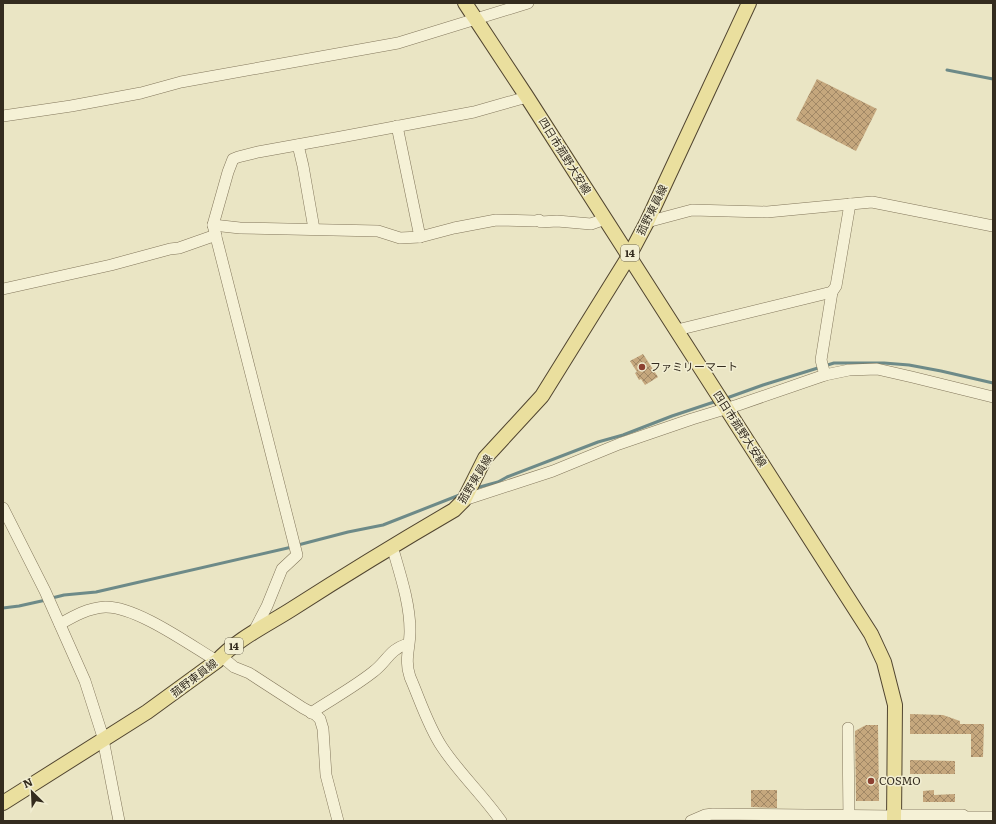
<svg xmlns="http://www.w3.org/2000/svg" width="996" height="824" viewBox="0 0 996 824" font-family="Literata,'Noto Sans JP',serif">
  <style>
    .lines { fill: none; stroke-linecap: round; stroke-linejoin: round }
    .stream { stroke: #6d8a88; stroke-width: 3 }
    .building { fill: url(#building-cross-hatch) }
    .minor-casing { stroke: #83775c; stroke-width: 12 }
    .major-casing { stroke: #514530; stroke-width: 16 }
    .minor { stroke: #f5f1d6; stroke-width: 11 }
    .major { stroke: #eadf9e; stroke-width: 14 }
    .poi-dot { fill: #8c4031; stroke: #f2eed2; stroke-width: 1.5 }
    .labels { text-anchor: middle; stroke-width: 3; stroke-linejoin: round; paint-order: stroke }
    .shield { fill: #f2eed2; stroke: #6d6655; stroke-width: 1 }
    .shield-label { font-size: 10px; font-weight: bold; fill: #342c1f }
    .street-label { font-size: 11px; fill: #342c1f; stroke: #f2eed2 }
    .poi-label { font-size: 11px; fill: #342c1f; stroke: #f2eed2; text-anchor: start }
  </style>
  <defs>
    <pattern id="building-cross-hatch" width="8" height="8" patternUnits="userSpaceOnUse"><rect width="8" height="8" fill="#c5a77d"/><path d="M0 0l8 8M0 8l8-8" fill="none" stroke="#a18866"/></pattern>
  </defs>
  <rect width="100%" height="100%" fill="#eae5c4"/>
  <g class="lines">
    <g class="stream">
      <path d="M947 70 993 79"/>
      <path d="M724 399 763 385 834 363H884L909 365 941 371 993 383"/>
      <path d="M476 488 498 482 507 477 598 442 623 435 672 416 717 401"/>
      <path d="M298 545 348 532 383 525 462 494"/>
      <path d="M52 598 64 595 96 592 292 547"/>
      <path d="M3 608 19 606 46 600"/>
    </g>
  </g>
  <g class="building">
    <path d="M817 79 877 109 856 151 796 120Z"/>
    <path d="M643 354 658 377 645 385 641 379 639 380 635 373 637 372 630 361Z"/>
    <path d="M910 714 943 715 960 721V724H984L983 757H971V734H910Z"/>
    <path d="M866 725H878L879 801H856L855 731Z"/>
    <path d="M910 760 955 761V774H910Z"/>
    <path d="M751 790H777V808L751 807Z"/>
    <path d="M934 790V795L955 794V802H923V791Z"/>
  </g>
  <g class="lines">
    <g class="minor-casing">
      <g id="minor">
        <path d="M3 116 71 106 141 93 181 82 398 43 528 3"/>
        <path d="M397 126 420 237"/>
        <path d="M298 145 303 166 314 229"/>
        <path d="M647 222 692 210 767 212 872 202 993 226"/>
        <path d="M213 225 240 228 378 231 400 238 420 237 454 228 496 220 535 221 539 220 541 222 557 221 591 224 605 219"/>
        <path d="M3 289 111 265 170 249 179 248 216 235"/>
        <path d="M677 330 832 292"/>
        <path d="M825 375 821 360 832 292 836 286 850 204"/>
        <path d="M464 500 553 471 619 444 692 419 738 405 825 375 849 370 877 369 912 377 993 397"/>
        <path d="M3 508 45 591 85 681 102 734 119 821"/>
        <path d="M392 546C400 574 410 603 410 631 410 648 404 660 410 677 420 700 428 726 442 747 459 773 483 795 501 821"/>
        <path d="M60 624C74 616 88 608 105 607 136 606 190 645 217 661"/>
        <path d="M253 633 267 606 282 569 297 555 213 225 228 172 233 159 238 157 258 152 341 137 474 112 527 97"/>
        <path d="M221 656 234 667 249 673 303 708 316 715 320 719 323 729 326 775 338 821"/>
        <path d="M311 713C332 699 354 687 373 672 387 662 389 649 408 644"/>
        <path d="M848 728 849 821"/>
        <path d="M894 815H963L966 817H993"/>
        <path d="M691 821 705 815 713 814 894 816"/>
      </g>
    </g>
    <g class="major-casing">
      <g id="major">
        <path d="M465 3 527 97 871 634 884 662 895 705 894 821"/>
        <path d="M3 803 147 712 217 661C237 639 267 625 292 609 345 575 399 542 454 510L464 500 485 458 542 396 629 256 647 222 749 3"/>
      </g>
    </g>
    <use href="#minor" class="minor"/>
    <use href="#major" class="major"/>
  </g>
  <g class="poi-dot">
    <circle cx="642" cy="367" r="4"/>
    <circle cx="871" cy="781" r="4"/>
  </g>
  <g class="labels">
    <g class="shield">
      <rect x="621" y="245" width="18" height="16" rx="3"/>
      <rect x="225" y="638" width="18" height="16" rx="3"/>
    </g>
    <g class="shield-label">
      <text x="630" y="257">14</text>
      <text x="234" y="650">14</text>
    </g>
    <g class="street-label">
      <text transform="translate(565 156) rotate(58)" y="4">四日市菰野大安線</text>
      <text transform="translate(652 210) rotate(-64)" y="4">菰野東員線</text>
      <text transform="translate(740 429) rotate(57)" y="4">四日市菰野大安線</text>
      <text transform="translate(475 479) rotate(-59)" y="4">菰野東員線</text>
      <text transform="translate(194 678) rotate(-37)" y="4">菰野東員線</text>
    </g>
    <g class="poi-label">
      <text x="650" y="371">ファミリーマート</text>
      <text x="879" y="785">COSMO</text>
    </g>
  </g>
  <rect width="996" height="824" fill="none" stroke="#342c1f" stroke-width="8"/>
  <g transform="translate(32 792) rotate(336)" stroke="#f2eed2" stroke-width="3" paint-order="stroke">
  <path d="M0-3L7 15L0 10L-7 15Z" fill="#342c1f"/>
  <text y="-6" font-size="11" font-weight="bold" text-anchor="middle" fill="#342c1f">N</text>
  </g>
</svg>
